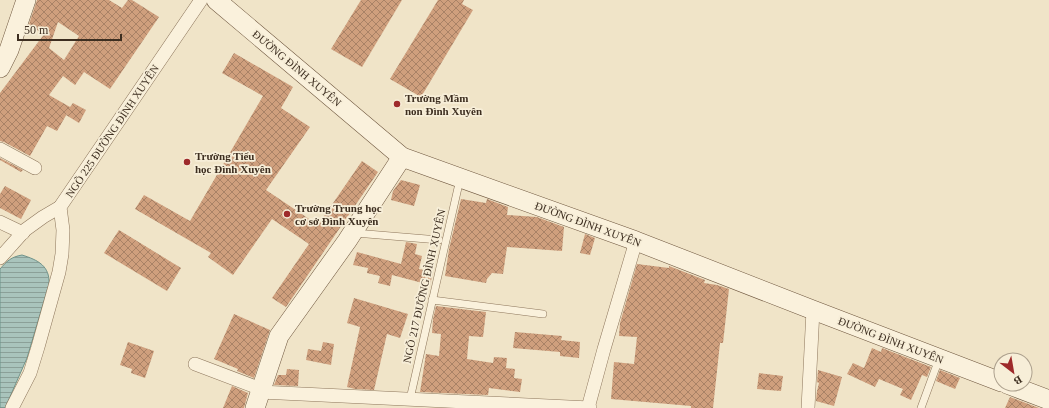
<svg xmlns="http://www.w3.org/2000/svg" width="1049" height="408" viewBox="0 0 1049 408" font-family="'Times New Roman',serif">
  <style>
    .water { fill: url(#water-rules); stroke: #6f938a }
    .building { fill: url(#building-cross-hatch); fill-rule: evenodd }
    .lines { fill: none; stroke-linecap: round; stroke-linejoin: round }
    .lane-casing { stroke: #8d765c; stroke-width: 8 }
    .street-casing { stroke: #8d765c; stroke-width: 14 }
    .secondary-casing { stroke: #6f573f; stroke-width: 20 }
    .lane { stroke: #faf1dc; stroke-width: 7 }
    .street { stroke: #faf1dc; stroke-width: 13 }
    .secondary { stroke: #faf1dc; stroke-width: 19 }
    .poi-dot { fill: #9e2a2b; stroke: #f7eed8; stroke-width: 1.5 }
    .labels { text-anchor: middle; stroke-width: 3.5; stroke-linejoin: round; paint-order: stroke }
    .street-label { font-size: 11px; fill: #3d2e20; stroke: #f7eed8 }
    .poi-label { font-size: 11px; font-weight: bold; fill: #3d2e20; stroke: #f7eed8; text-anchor: start }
  </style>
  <defs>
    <pattern id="water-rules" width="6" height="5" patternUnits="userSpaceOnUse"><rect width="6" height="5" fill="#a9c4bc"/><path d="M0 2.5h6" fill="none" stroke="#8ba098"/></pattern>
    <pattern id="building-cross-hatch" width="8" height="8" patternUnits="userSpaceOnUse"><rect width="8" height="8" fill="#cf9f7d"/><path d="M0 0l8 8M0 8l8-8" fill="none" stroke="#a98266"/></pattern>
  </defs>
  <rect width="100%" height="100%" fill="#f0e4c8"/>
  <path class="water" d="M22 255C38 260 50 266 49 284L27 358 5 408H0V269C7 261 11 257 22 255Z"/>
  <g class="building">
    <path d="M37 0H109L122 8 128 0H132L159 17 110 89 84 72 75 85 63 76 49 95 70 107 73 103 86 110 79 123 66 115 68 112 57 131 47 126 30 156 4 142 0 141V93L45 33 28 27ZM58 22 79 36 64 60 49 48Z"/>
    <path d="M361 0H402L362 67 331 49Z"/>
    <path d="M438 0H464L462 4 473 10 421 97 390 79Z"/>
    <path d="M234 53 293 87 281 108 310 127 266 190 318 225 362 161 378 172 286 307 272 298 309 244 272 219 233 275 208 257 211 253 135 209 144 195 190 221 263 96 222 73Z"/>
    <path d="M0 158 23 170 21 172 0 160Z"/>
    <path d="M401 180 420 185 414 206 391 200 393 191Z"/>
    <path d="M5 186 31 200 21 219 0 208V194Z"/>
    <path d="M461 199 486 203 487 199 508 207 507 215 537 217 564 227 562 251 507 247 503 274 492 273 487 279 486 283 445 276 449 249Z"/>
    <path d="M119 230 181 268 167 291 104 253Z"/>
    <path d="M585 234 595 238 590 255 580 253Z"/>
    <path d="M406 242 417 244 415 254 422 256 419 269 433 272 430 285 392 275 390 286 378 283 380 276 367 273 368 268 353 265 357 252 401 264Z"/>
    <path d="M637 264 669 268V266L705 280 704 283 717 285 729 289 723 343H720L713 408H691V406L611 399 614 362 634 364 637 337 619 336 620 323Z"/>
    <path d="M354 298 408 314 400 338 387 334 374 390 355 389 347 387 360 327 347 323Z"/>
    <path d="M436 306 486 312 483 337 469 336 467 359 493 363 494 357 507 358 506 368 515 369 514 378 522 379 520 392 489 388 488 395 420 392 426 354 439 356 441 334 432 333 433 319Z"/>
    <path d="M234 314 270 330 254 378 237 371 238 369 214 359Z"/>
    <path d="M515 332 562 336 561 340 580 342 579 358 560 356V352L513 348Z"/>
    <path d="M128 342 154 351 145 378 131 373 132 369 120 365Z"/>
    <path d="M323 342 334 344 331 365 306 360 308 349 321 351Z"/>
    <path d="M872 348 881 352 882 348 931 367 927 377 922 375 911 400 900 395 903 389 879 379 875 387 847 374 853 363 864 368Z"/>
    <path d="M287 369 299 370 298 386 274 385 278 375H286Z"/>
    <path d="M818 370 842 377 834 406 816 401 817 391 819 383 817 382Z"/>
    <path d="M940 370 960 378 955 389 936 381Z"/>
    <path d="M759 373 783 376 781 391 757 389Z"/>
    <path d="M232 386 248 393 244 408H223Z"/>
    <path d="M1010 397 1039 408H1005Z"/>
  </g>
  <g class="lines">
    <g class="lane-casing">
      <g id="lane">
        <path d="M355 233 439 240"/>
        <path d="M432 300 543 314"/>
        <path d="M410 399 460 179"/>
        <path d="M921 408 939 359"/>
      </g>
    </g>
    <g class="street-casing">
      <g id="street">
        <path d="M0 149 35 168"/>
        <path d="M0 222 23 233"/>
        <path d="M0 258 25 230 43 217 60 207"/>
        <path d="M195 364 261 389"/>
        <path d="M260 392 590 408"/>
        <path d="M12 408 30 373 38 347 59 272 62 254 63 230 60 207 201 0"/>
        <path d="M588 408 604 349 636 241"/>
        <path d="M808 408 813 310"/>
      </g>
    </g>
    <g class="secondary-casing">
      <g id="secondary">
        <path d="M216 0 402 157 636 241 813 310 1001 382"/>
        <path d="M0 68 9 50 26 0"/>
        <path d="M1007 384 1049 400"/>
        <path d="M255 408 279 336 347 241 402 157"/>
      </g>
    </g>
    <use href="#lane" class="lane"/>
    <use href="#street" class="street"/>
    <use href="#secondary" class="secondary"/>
  </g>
  <g class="poi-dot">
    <circle cx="397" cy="104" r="4"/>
    <circle cx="187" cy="162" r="4"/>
    <circle cx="287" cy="214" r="4"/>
  </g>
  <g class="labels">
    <g class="street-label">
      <text transform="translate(297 68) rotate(40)" y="4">ĐƯỜNG ĐÌNH XUYÊN</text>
      <text transform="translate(112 131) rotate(-56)" y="4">NGÕ 225 ĐƯỜNG ĐÌNH XUYÊN</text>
      <text transform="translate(588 224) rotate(20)" y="4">ĐƯỜNG ĐÌNH XUYÊN</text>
      <text transform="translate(424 286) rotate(-77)" y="4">NGÕ 217 ĐƯỜNG ĐÌNH XUYÊN</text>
      <text transform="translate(891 340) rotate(21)" y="4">ĐƯỜNG ĐÌNH XUYÊN</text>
    </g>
    <g class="poi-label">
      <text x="405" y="102">Trường Mầm<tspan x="405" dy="13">non Đình Xuyên</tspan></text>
      <text x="195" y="160">Trường Tiểu<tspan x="195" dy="13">học Đình Xuyên</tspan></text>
      <text x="295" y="212">Trường Trung học<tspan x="295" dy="13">cơ sở Đình Xuyên</tspan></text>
    </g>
  </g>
  <g transform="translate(1013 372) rotate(149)"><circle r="19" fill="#f7eed8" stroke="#ada18e"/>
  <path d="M0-3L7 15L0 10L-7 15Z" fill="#9e2a2b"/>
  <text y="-6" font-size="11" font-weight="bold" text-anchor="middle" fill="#3d2e20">B</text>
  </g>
  <path d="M18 34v6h103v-6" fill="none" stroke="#3d2e20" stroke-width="2"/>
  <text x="24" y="34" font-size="12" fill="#3d2e20" stroke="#f7eed8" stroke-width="3" paint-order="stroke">50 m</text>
</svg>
